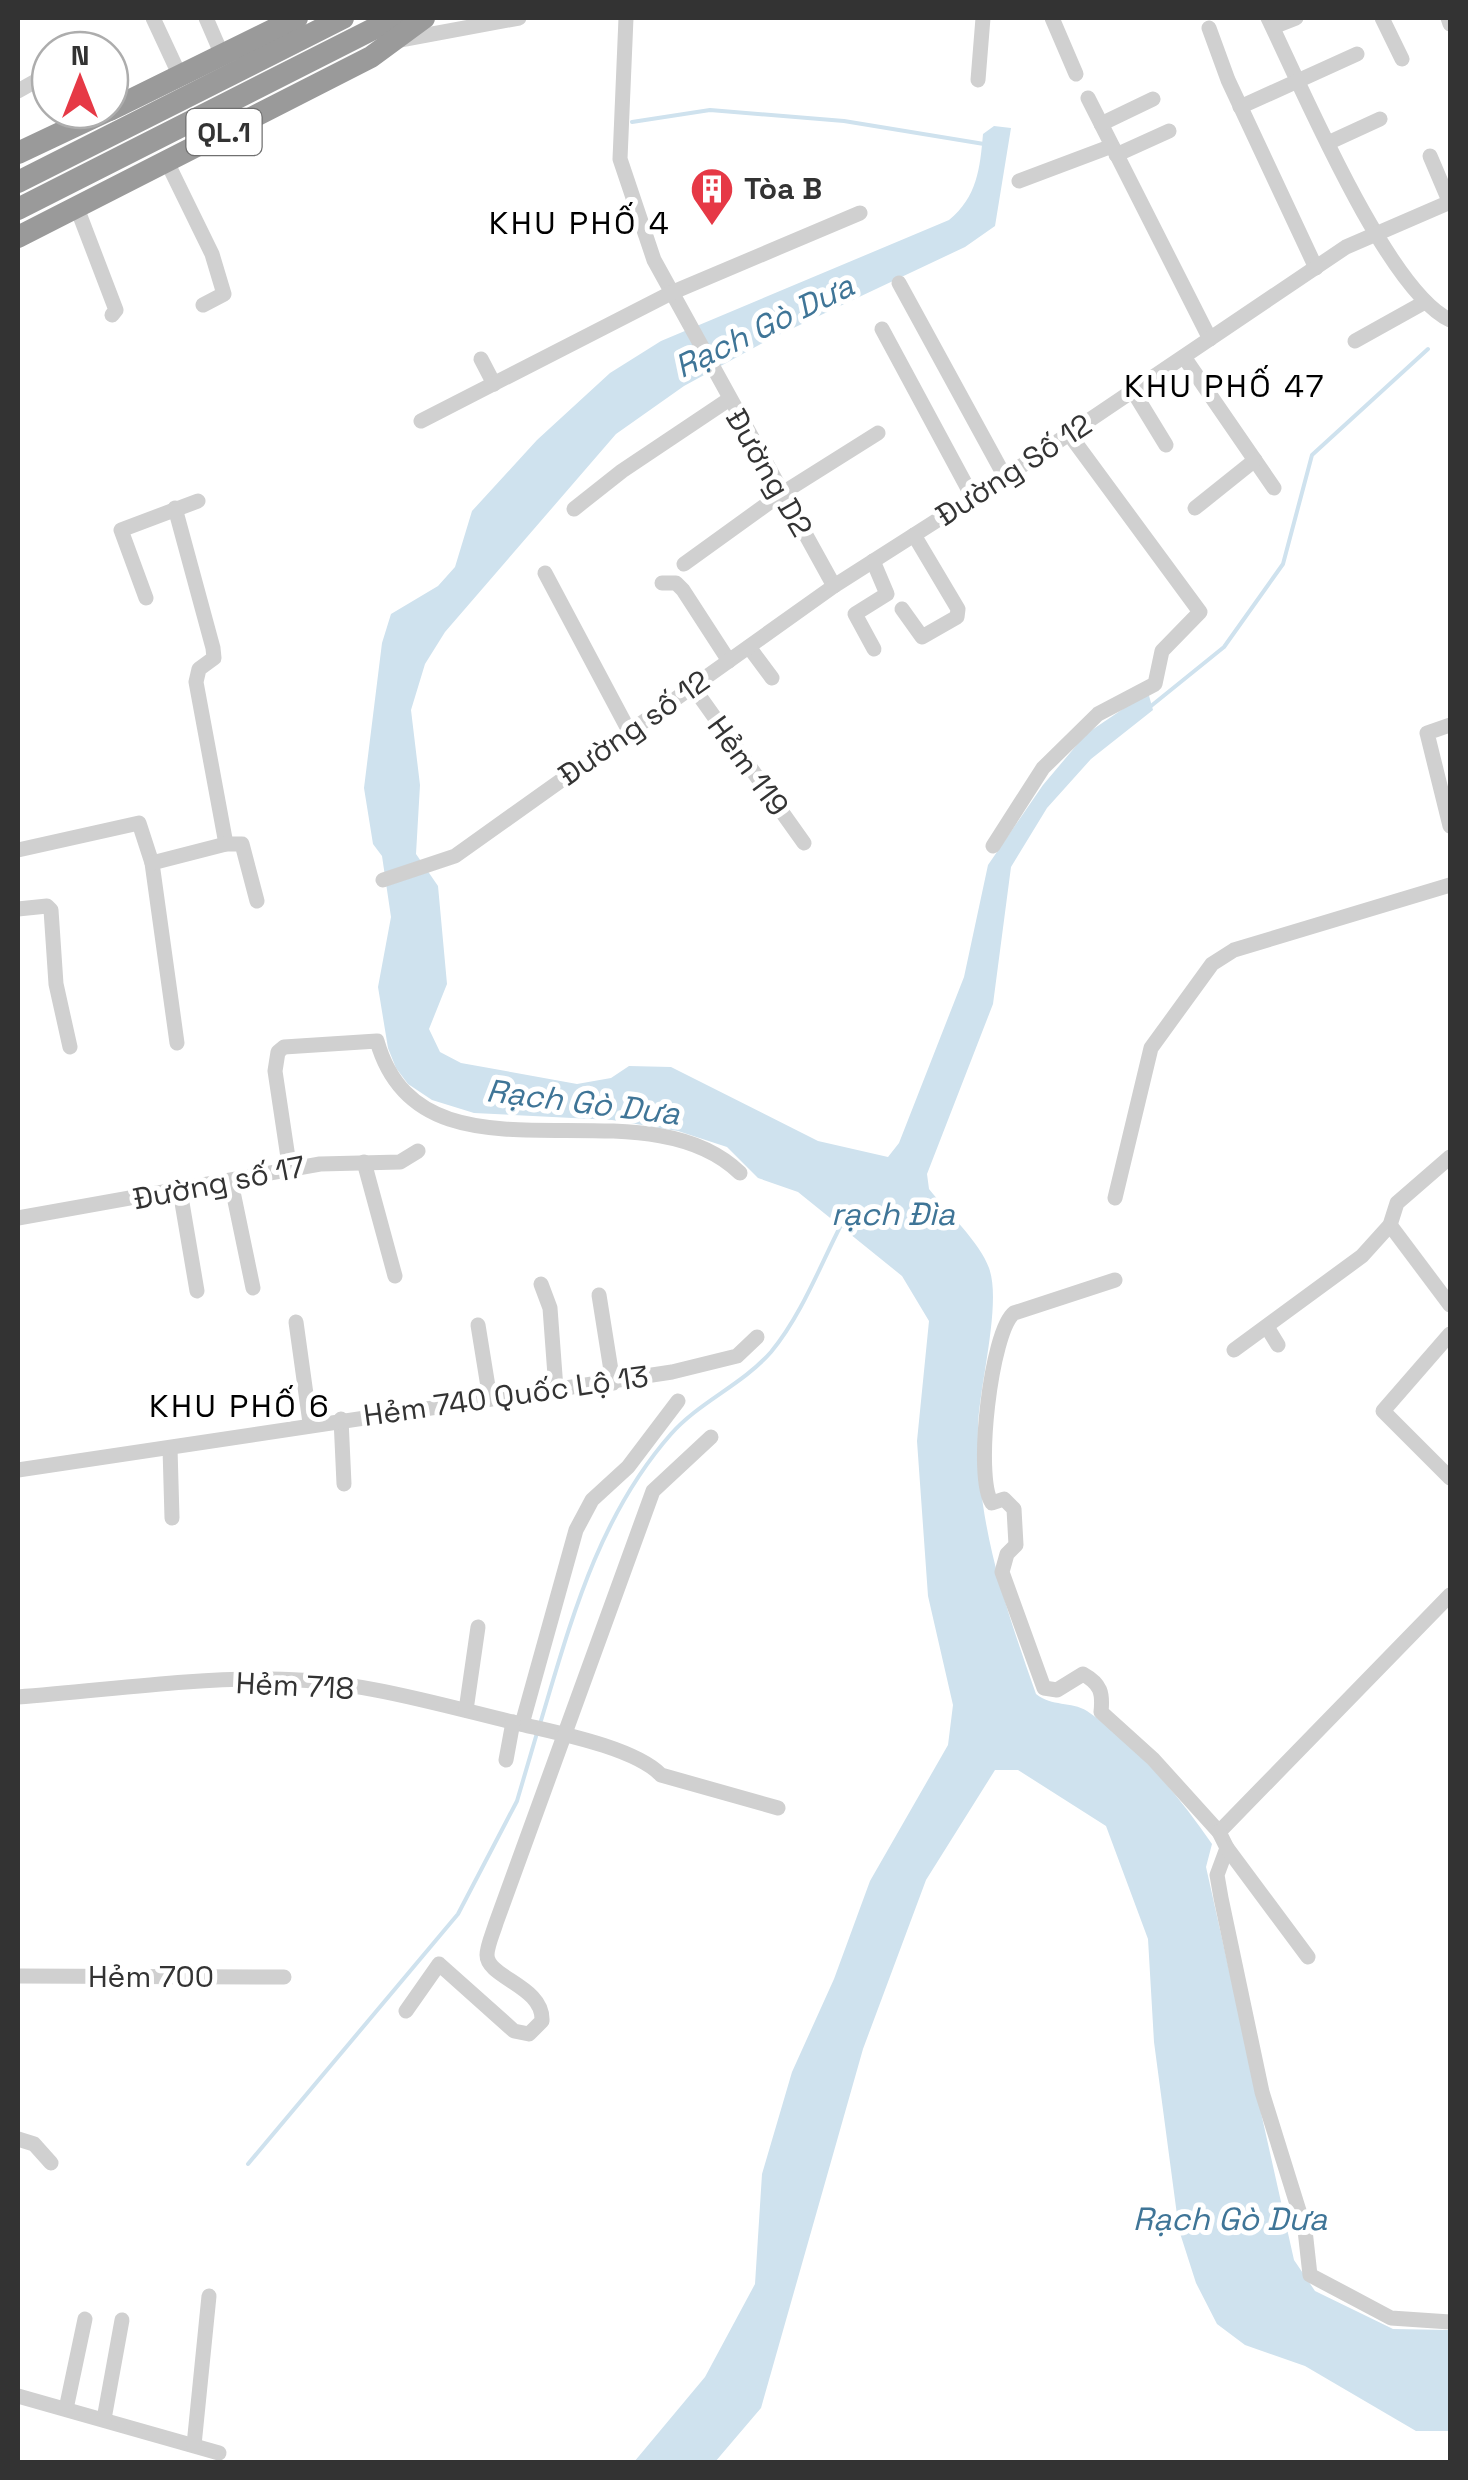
<svg xmlns="http://www.w3.org/2000/svg" width="1468" height="2480" viewBox="0 0 1468 2480" font-family="'Space Grotesk',sans-serif">
  <style>
    .water { fill: #cfe2ee }
    .lines { fill: none; stroke-linecap: round; stroke-linejoin: round }
    .stream { stroke: #cfe2ee; stroke-width: 4 }
    .minor { stroke: #d0d0d0; stroke-width: 15 }
    .highway { stroke: #9a9a9a; stroke-width: 22 }
    .labels { text-anchor: middle; stroke-width: 10; stroke-linejoin: round; paint-order: stroke }
    .shield { fill: #fff; stroke: #707070; stroke-width: 2.5 }
    .shield-label { font-size: 28px; font-weight: bold; fill: #333 }
    .poi-label { font-size: 30px; font-weight: bold; fill: #333; stroke: #fff; text-anchor: start }
    .street-label { font-size: 30px; fill: #333; stroke: #fff }
    .neighbourhood-label { font-size: 32px; letter-spacing: 2.5px; fill: #000; stroke: #fff }
    .water-label { font-size: 32px; font-style: italic; fill: #3f7597; stroke: #fff }
  </style>
  <rect width="100%" height="100%" fill="#fff"/>
  <path class="water" d="M994 126 1011 128 995 226 965 247 768 340 684 386 616 434 445 632 425 664 411 710 420 785 416 854 438 886 447 984 429 1029 440 1052 461 1063 577 1084 611 1078 629 1066 671 1067 818 1141 888 1157 899 1143 964 977 988 865 1043 785 1086 734 1148 692 1153 710 1091 759 1047 808 1011 867 993 1004 927 1174 929 1189C945 1209 981 1244 989 1268 1002 1303 979 1387 978 1427 976 1522 1005 1606 1036 1694 1052 1707 1071 1701 1087 1711 1136 1744 1179 1796 1212 1844L1206 1867 1294 2260 1315 2291 1393 2329 1450 2330V2431H1416L1305 2366 1245 2345 1217 2324 1196 2283 1179 2230 1154 2042 1148 1939 1106 1826 1018 1770H995L926 1880 863 2049 761 2408 715 2462H634L705 2377 755 2284 762 2174 792 2072 834 1979 870 1881 948 1745 953 1705 928 1596 917 1441 929 1321 902 1276 798 1192 758 1178 727 1147 678 1131 612 1120 474 1113 432 1100 408 1084 396 1068 388 1048 378 987 391 917 382 856 373 844 364 788 382 643 391 614 438 586 455 567 472 511 537 440 610 373 661 341 949 220C977 197 980 169 983 134Z"/>
  <g class="lines">
    <g class="stream">
      <path d="M632 122 710 110 844 121 984 144"/>
      <path d="M1151 706 1224 647 1283 564 1312 455 1428 349"/>
      <path d="M540 1724C571 1621 598 1517 671 1434 699 1402 742 1385 771 1352 801 1316 820 1266 841 1225"/>
      <path d="M248 2164 458 1914 517 1801 537 1733"/>
    </g>
    <g class="minor">
      <path d="M153 18 180 76"/>
      <path d="M206 18 222 55"/>
      <path d="M626 18 620 159 654 260 834 586"/>
      <path d="M1052 18 1076 74"/>
      <path d="M1268 18C1301 86 1387 291 1450 320"/>
      <path d="M1382 18 1402 59"/>
      <path d="M1448 18 1450 24"/>
      <path d="M1273 27 1296 18"/>
      <path d="M1209 28 1228 80 1316 268"/>
      <path d="M400 40 519 18"/>
      <path d="M978 80 983 18"/>
      <path d="M18 91 50 73"/>
      <path d="M1088 98 1210 339"/>
      <path d="M1240 107 1357 54"/>
      <path d="M1101 124 1153 99"/>
      <path d="M1330 142 1380 119"/>
      <path d="M1116 155 1169 131"/>
      <path d="M1430 156 1450 203"/>
      <path d="M167 162 212 254 224 294 203 305"/>
      <path d="M1019 181 1112 146"/>
      <path d="M77 208 116 310 112 315"/>
      <path d="M899 283 1005 477"/>
      <path d="M882 329 973 498"/>
      <path d="M1355 341 1425 302"/>
      <path d="M1184 357 1274 488"/>
      <path d="M481 359 494 384"/>
      <path d="M1133 391 1166 445"/>
      <path d="M421 421 671 293 860 213"/>
      <path d="M175 508 213 648 214 658 199 669 196 682 226 844"/>
      <path d="M1195 508 1255 460"/>
      <path d="M574 509 622 471 728 400"/>
      <path d="M873 561 887 594 855 614 874 649"/>
      <path d="M684 564 781 494 878 433"/>
      <path d="M545 573 629 731"/>
      <path d="M662 583H676L683 590 729 661"/>
      <path d="M146 598 121 530 198 501"/>
      <path d="M902 609 922 637 957 617 958 609 914 535"/>
      <path d="M749 647 772 678"/>
      <path d="M693 687 804 843"/>
      <path d="M1450 725 1427 733 1450 826"/>
      <path d="M993 846 1043 768 1098 714 1155 684 1162 651 1200 612 1069 434"/>
      <path d="M18 850 139 823 152 863 177 1043"/>
      <path d="M152 863 226 844H242L257 901"/>
      <path d="M383 880 455 856 834 586 1005 477 1346 247 1450 202"/>
      <path d="M18 909 47 906 51 910 56 984 70 1047"/>
      <path d="M364 1162 395 1276"/>
      <path d="M290 1171 275 1071 278 1052 284 1047 377 1041C422 1200 640 1076 740 1173"/>
      <path d="M231 1182 253 1288"/>
      <path d="M180 1191 197 1291"/>
      <path d="M1115 1198 1151 1048 1212 964 1234 950 1450 885"/>
      <path d="M18 1218 320 1164 400 1162 418 1151"/>
      <path d="M1390 1225 1450 1305"/>
      <path d="M1115 1280 1014 1313C991 1331 974 1478 992 1503L1004 1499 1014 1509 1016 1545 1007 1554 1002 1572 1044 1688 1057 1690 1083 1674C1101 1684 1103 1693 1101 1712L1153 1759 1219 1832 1450 1595"/>
      <path d="M541 1284 550 1308 556 1389"/>
      <path d="M599 1295 613 1383"/>
      <path d="M296 1322 310 1423"/>
      <path d="M478 1325 490 1399"/>
      <path d="M1267 1327 1278 1345"/>
      <path d="M1450 1334 1383 1411 1450 1478"/>
      <path d="M1234 1350 1362 1256 1390 1225 1397 1203 1450 1157"/>
      <path d="M341 1419 344 1484"/>
      <path d="M170 1448 172 1518"/>
      <path d="M18 1470 672 1372 737 1356 757 1337"/>
      <path d="M18 1697C101 1691 187 1678 270 1679 360 1679 447 1707 533 1727 568 1735 637 1750 661 1775L778 1808"/>
      <path d="M466 1710 478 1627"/>
      <path d="M522 1724 576 1530 592 1500 628 1467 678 1401"/>
      <path d="M506 1760 513 1722"/>
      <path d="M1219 1832 1227 1848 1217 1875 1221 1898 1262 2092 1305 2230 1310 2275 1391 2318 1450 2322"/>
      <path d="M1227 1848 1308 1957"/>
      <path d="M18 1976 284 1977"/>
      <path d="M406 2011 439 1964 514 2031 529 2034 542 2021C544 1986 487 1978 487 1955 487 1946 493 1933 496 1923L653 1491 711 1437"/>
      <path d="M18 2139 34 2144 51 2163"/>
      <path d="M18 2396 219 2453"/>
      <path d="M66 2409 85 2319"/>
      <path d="M104 2419 122 2320"/>
      <path d="M194 2445 209 2296"/>
    </g>
    <g class="highway">
      <path d="M110 110 297 18"/>
      <path d="M18 153 109 110"/>
      <path d="M18 182 343 18"/>
      <path d="M18 209 395 18"/>
      <path d="M18 237 371 57 424 18"/>
    </g>
  </g>
  <defs>
    <g id="building-pin" transform="scale(2.25)"><path d="M0 17L-7.5 6A9.5 9.5 0 1 1 7.5 6Z" fill="#e63946" stroke="#fff"/><path d="M-4-6H4V6H1V3H-1V6H-4ZM-2.5-4.3h1.7v1.8h-1.7ZM.8-4.3h1.7v1.8H.8ZM-2.5-1h1.7V.8h-1.7ZM.8-1h1.7V.8H.8Z" fill="#fff"/></g>
  </defs>
  <g fill-rule="evenodd">
    <use href="#building-pin" x="712" y="189"/>
  </g>
  <g class="labels">
    <rect class="shield" x="186.5" y="109" width="75" height="46" rx="8"/>
    <g class="shield-label">
      <text x="224" y="142">QL.1</text>
    </g>
    <g class="poi-label">
      <text x="744" y="199">Tòa B</text>
    </g>
    <g class="street-label">
      <text transform="translate(1014 470) rotate(-33)" y="10">Đường Số 12</text>
      <text transform="translate(769 473) rotate(60)" y="10">Đường D2</text>
      <text transform="translate(634 728) rotate(-35)" y="10">Đường số 12</text>
      <text transform="translate(748 766) rotate(54)" y="10">Hẻm 119</text>
      <text transform="translate(219 1183) rotate(-11)" y="10">Đường số 17</text>
      <text transform="translate(506 1396) rotate(-8)" y="10">Hẻm 740 Quốc Lộ 13</text>
      <text transform="translate(295 1686) rotate(3)" y="10">Hẻm 718</text>
      <text x="151" y="1987">Hẻm 700</text>
    </g>
    <g class="neighbourhood-label">
      <text x="580" y="234">KHU PHỐ 4</text>
      <text x="1225" y="397">KHU PHỐ 47</text>
      <text x="240" y="1417">KHU PHỐ 6</text>
    </g>
    <g class="water-label">
      <text transform="translate(764 326) rotate(-26)" y="11">Rạch Gò Dưa</text>
      <text transform="translate(583 1102) rotate(7)" y="11">Rạch Gò Dưa</text>
      <text x="893" y="1225">rạch Đìa</text>
      <text x="1230" y="2230">Rạch Gò Dưa</text>
    </g>
  </g>
  <rect width="1468" height="2480" fill="none" stroke="#333333" stroke-width="40"/>
  <g transform="translate(80 80)"><circle r="48" fill="#ffffff" stroke="#adadad" stroke-width="2.5"/>
  <path d="M0-8L18 38L0 25L-18 38Z" fill="#e63946"/>
  <text y="-15" font-size="28" font-weight="bold" text-anchor="middle" fill="#333333">N</text>
  </g>
</svg>
